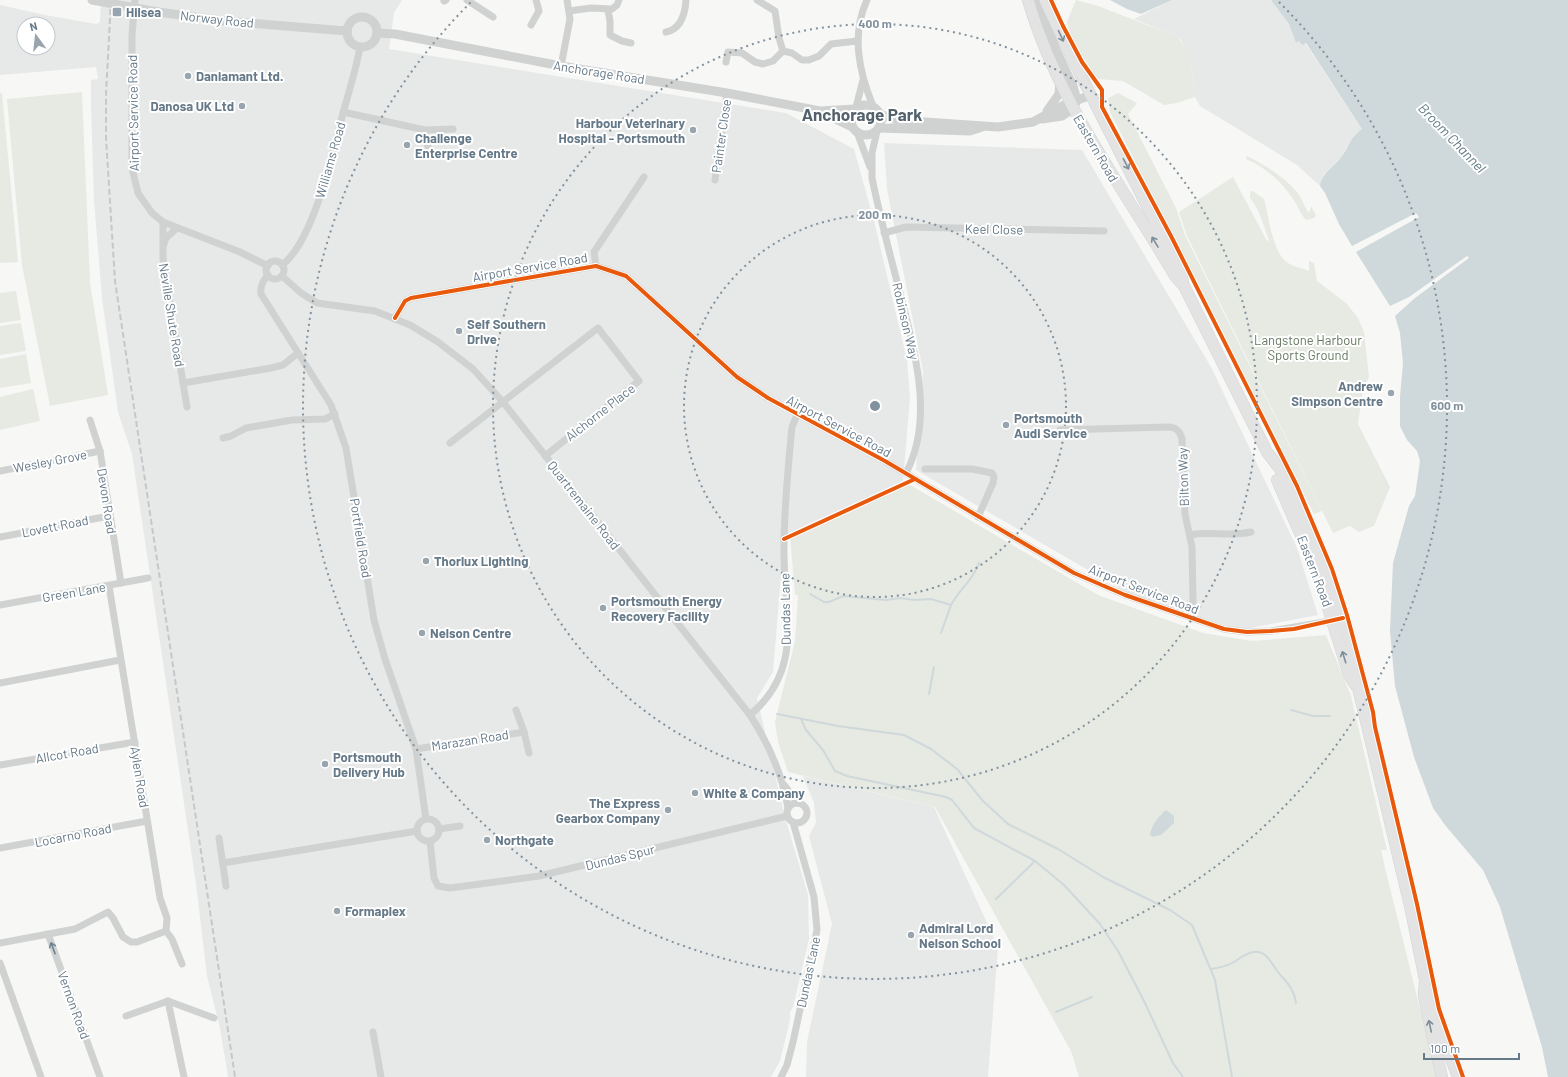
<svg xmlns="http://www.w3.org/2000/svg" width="1568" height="1077" viewBox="0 0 1568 1077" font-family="Barlow,sans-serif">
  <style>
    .built { fill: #e7e8e8; fill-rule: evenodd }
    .green { fill: #e6eae3 }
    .water { fill: #cfd8da }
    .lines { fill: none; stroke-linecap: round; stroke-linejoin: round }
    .stream { stroke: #cfd8da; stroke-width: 2 }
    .primary-casing { stroke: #d2d4d4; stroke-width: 12 }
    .minor { stroke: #d0d2d2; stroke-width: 7 }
    .tertiary { stroke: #d0d2d2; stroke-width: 9 }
    .primary { stroke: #e3e3e3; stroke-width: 11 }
    .rail { stroke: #c5c7c8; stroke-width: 2; stroke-dasharray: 6 3; stroke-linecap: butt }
    .tertiary-bridge { stroke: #d0d2d2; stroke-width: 9 }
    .cycleway-casing { stroke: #fff; stroke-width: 6 }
    .cycleway { stroke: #e8590c; stroke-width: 4 }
    .oneway { stroke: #7e8e9a }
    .oneway2 { stroke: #70828f }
    .ring { fill: none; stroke: #81919d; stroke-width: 2; stroke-dasharray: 2 4 }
    .poi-dot { fill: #98a5ae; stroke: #fff; stroke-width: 1.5 }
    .labels { text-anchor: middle; stroke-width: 4; stroke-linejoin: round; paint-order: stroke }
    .poi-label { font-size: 13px; font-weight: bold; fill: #657988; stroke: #fff; text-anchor: start }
    .street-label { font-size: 13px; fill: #657988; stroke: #fff }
    .park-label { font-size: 13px; fill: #667960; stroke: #fff }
    .water-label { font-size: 14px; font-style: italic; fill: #607b83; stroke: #fff }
    .district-label { font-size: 17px; font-weight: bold; fill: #53626c; stroke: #fff }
    .centre { fill: #81919d; stroke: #fff; stroke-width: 2 }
    .ring-label { font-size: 12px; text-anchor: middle; font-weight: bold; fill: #81919d; stroke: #fff; stroke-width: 4; stroke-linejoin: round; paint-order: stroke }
  </style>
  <rect width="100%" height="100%" fill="#f7f7f5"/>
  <g class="built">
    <path d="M101 0H402L394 13 389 49 786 113 854 149 875 225 907 360 910 398 903 481 789 533 784 539 773 672 757 698 785 817 808 895 809 939 793 1007 790 1012V1020L780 1061 771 1077H228L220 1028 207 976 196 884 132 454 118 412 102 298 94 200 91 106V80L98 79 96 67 0 75V5L45 15 96 24 100 22ZM24 24H48V48H24Z"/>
    <path d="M1172 0H1271L1289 24 1296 43 1299 41 1305 43 1362 129 1353 136 1342 156 1324 174 1320 186 1297 165 1200 106 1195 97 1190 59 1181 40 1178 37 1134 19Z"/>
    <path d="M884 143 1082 150 1211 367 1297 548 1318 615 1240 630 1131 595 916 470 923 371 887 189Z"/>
    <path d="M803 776 934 807 998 947 988 1077H806L807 1042 832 924 809 836 816 823 814 803Z"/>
  </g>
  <g class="green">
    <path d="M1076 0 1098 6 1178 37 1186 49 1190 59 1195 97 1177 103 1164 105 1123 81 1097 79 1071 38 1067 22Z"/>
    <path d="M82 92 90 283 108 395 50 406 22 265 7 99Z"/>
    <path d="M0 93H2L18 262 0 263Z"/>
    <path d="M1118 93 1137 103 1128 114 1176 208 1185 235 1322 511 1314 514 1110 112 1108 98Z"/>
    <path d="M1247 156C1265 165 1283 176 1296 191 1303 198 1303 206 1309 213L1311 206 1316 215 1314 218 1306 220C1300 214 1298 205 1293 199 1282 182 1265 167 1246 159Z"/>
    <path d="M1233 177 1267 241 1269 240C1263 225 1260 210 1250 198V192L1253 191 1264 199C1269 216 1272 253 1288 263 1294 267 1302 268 1309 271V261L1314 263 1317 281 1346 303 1358 318 1364 332 1369 377 1363 389 1358 424 1390 487 1374 526 1359 532 1350 526 1333 533 1187 236 1179 212Z"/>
    <path d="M16 291 21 320 0 323V293Z"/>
    <path d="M21 323 26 351 0 355V326Z"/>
    <path d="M26 354 31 383 0 388V359Z"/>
    <path d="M33 389 40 421 0 430V397Z"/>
    <path d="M905 482 1098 595 1203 633 1252 641 1326 635 1351 696 1387 850H1381L1385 868 1437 1077H1079L1071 1051 935 807 788 772 778 742 775 722 795 641 798 595H795L790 535Z"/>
  </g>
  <g class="water">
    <path d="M1110 0H1172L1141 14 1127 9Z"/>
    <path d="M1271 0H1568V1077H1548L1542 1047 1500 907 1483 870 1445 825 1433 808 1414 757 1395 686 1390 631 1393 563 1409 506 1415 496 1420 461 1417 451 1407 440 1400 426V397L1403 363 1400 333 1395 316 1415 298 1469 258 1467 256 1409 297 1390 306 1356 252 1419 217 1416 213 1352 246 1339 224 1325 193 1320 186C1322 172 1334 167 1342 156 1351 144 1348 139 1362 129L1306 43 1302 45 1299 41 1296 43 1289 24Z"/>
    <path d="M1166 810 1174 816V823L1161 835 1152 837 1150 834C1152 824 1159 816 1166 810Z"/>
  </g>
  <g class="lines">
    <g class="stream">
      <path d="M810 594 824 602H829L843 596 886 600 901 598 914 600 931 599 951 605C960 588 972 582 979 563"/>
      <path d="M941 633 951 605"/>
      <path d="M929 694 934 667"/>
      <path d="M1291 710 1313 716H1330"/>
      <path d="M777 714 838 726 904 735 931 749 957 769 983 801 1008 824 1058 849 1103 877 1170 910 1192 925 1215 980 1232 1077"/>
      <path d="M801 719 806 730 823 750 835 771 847 776 946 797 952 800 974 828 1035 861 1064 885 1100 924 1118 951 1144 1001 1173 1063 1183 1077"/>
      <path d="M996 899 1035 861"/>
      <path d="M1211 969C1218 968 1225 967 1232 963 1241 958 1254 946 1265 955 1270 959 1274 967 1278 972 1287 983 1294 988 1296 1003"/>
      <path d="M1056 1012 1092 997"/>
    </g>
    <g class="primary-casing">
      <g id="primary">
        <path d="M1028 0C1058 103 1122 185 1175 276L1184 286 1267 452 1280 469 1305 523 1327 572 1349 638 1357 672 1359 692 1410 906 1425 980 1424 995 1427 1012 1442 1077"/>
        <path d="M1045 0 1069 52 1181 273 1183 282"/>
        <path d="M1277 480 1317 573 1349 675 1356 686"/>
        <path d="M1429 990 1439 1028 1458 1077"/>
      </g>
    </g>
    <g class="minor">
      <path d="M135 0 132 35V168L138 193 152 213 163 222 240 252 268 266"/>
      <path d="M467 0 493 17"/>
      <path d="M757 0 775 11 779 38 783 51 792 53 802 60H809L819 56 831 44 857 41"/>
      <path d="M867 0C851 35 859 72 873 106"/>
      <path d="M444 1 446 0"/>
      <path d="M608 10 610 21V35L622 41 631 43"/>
      <path d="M569 11 591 8 612 9 617 5 619 0"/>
      <path d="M531 25 539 11 536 0"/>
      <path d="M666 32C681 29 685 15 686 0"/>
      <path d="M726 62 728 52 742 53 755 62 763 64 773 61 783 51"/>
      <path d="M561 66 570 19 567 0"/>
      <path d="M856 107 863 80"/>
      <path d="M343 112 425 130 453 129"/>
      <path d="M425 130 429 153"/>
      <path d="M877 131 872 153V178C880 217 890 255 900 293 914 350 935 418 906 473"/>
      <path d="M857 132 870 167"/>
      <path d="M715 180 727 93"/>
      <path d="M163 222V259L183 383 271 368 283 365 298 353"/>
      <path d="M884 233 906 227 1104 231"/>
      <path d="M164 244 166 238 177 228"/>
      <circle cx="275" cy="270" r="9"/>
      <path d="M282 265C314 241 333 151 343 113 349 91 356 70 360 47"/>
      <path d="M596 266 594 252 644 177"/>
      <path d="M268 275C263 281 260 286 261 294L331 405 346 448 374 620 385 659 416 749 426 819"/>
      <path d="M282 276 301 293 317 303 375 311 410 325 438 342 473 369 503 402 750 715C769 744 782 774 788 808"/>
      <path d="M395 318 405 301 411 298 596 266 626 276 737 377 768 398 885 461 1074 573 1125 595 1224 629 1247 632 1271 631 1336 620"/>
      <path d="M183 383 187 407"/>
      <path d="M90 420 100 451 121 583"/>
      <path d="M1060 430 1168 427C1176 427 1180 431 1182 439L1185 514 1192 547 1193 602 1191 618"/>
      <path d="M223 438 231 436 246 428 292 420 325 419 335 414"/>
      <path d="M450 443 598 328 639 381 545 456"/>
      <path d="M925 469H972L992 473 994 477 993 483 978 517"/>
      <path d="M0 471 100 451"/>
      <path d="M1190 535C1211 531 1228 537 1251 532"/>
      <path d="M0 537 109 516"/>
      <path d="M109 586 160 898 167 918 166 931 172 939 182 964"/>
      <path d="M0 605 148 578"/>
      <path d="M0 683 120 660"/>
      <path d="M516 710 524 732 529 753"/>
      <path d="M750 715C806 668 783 611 784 548 784 508 788 467 792 427L797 415"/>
      <path d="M416 749 524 732"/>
      <path d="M0 765 135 742"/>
      <path d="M784 785 798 803"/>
      <circle cx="797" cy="813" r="10"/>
      <circle cx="428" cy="830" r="11"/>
      <path d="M439 829 460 826"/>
      <path d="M219 838 226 886"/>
      <path d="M430 841 434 878 438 886 450 888 539 876 787 816"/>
      <path d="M0 848 147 821"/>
      <path d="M223 863 417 831"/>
      <path d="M48 934 100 1077"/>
      <path d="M0 943 75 929 108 912 113 918 123 937 131 942H137L166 931"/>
      <path d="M0 963 41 1077"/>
      <path d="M168 1001 184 1077"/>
      <path d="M126 1016 168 1001 214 1018"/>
      <path d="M373 1032 381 1077"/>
      <path d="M781 1077 787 1065 793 1042 817 930 814 897 793 822"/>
    </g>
    <g class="tertiary">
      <path d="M1037 0 1057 52 1073 86 1077 100 1073 109 1062 116 1042 119"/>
      <path d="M158 12 224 21 347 31"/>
      <circle cx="362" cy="32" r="15"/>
      <path d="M377 33 395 34 561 66 727 93 820 111 855 109"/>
      <circle cx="866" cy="120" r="15"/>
      <path d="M1047 111 1059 94 1060 81"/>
      <path d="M823 113 852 127"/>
      <path d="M880 114 892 119 911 121 998 127 1033 122 1064 105 1091 95"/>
      <path d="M879 128 970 131 982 127"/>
    </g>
    <use href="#primary" class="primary"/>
    <path class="rail" d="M111 0 106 94V138L115 281 235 1077"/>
    <path class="tertiary-bridge" d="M92 0 158 12"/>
    <g class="cycleway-casing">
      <g id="cycleway">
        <path d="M1051 0 1063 26 1082 62 1102 90V107L1172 238 1297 486 1332 569 1347 615 1373 712 1375 727 1417 904 1439 1009 1463 1077"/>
        <path d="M395 318 405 301 411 298 596 266 626 276 737 377 768 398 885 461 1074 573 1125 595 1224 629 1247 632 1271 631 1294 629 1343 618"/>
        <path d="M784 539 915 479"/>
      </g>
    </g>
    <use href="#cycleway" class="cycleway"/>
  </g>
  <defs><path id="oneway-shaft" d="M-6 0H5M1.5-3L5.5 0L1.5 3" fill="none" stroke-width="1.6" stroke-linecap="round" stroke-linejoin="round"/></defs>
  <g class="oneway">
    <use href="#oneway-shaft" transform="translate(1061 36) rotate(65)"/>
    <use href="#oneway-shaft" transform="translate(1126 164) rotate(63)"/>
    <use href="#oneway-shaft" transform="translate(1155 242) rotate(-121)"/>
    <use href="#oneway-shaft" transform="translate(1344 657) rotate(-107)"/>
    <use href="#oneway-shaft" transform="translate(1430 1026) rotate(-102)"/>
  </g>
  <use class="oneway2" href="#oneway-shaft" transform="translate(53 948) rotate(-110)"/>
  <g class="ring">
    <circle cx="875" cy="406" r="191"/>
    <circle cx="875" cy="406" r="382"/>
    <path d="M1279 2A572 572 0 1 1 471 2"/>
  </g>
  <g class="poi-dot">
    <rect x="112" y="7" width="10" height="10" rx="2"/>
    <circle cx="188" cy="76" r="4"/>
    <circle cx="242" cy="106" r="4"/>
    <circle cx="693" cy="130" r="4"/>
    <circle cx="407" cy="145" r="4"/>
    <circle cx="459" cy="331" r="4"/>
    <circle cx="1391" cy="393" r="4"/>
    <circle cx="1006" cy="425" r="4"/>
    <circle cx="426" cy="561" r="4"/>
    <circle cx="603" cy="608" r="4"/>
    <circle cx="422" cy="633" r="4"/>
    <circle cx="325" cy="764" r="4"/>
    <circle cx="695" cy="793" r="4"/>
    <circle cx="668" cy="810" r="4"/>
    <circle cx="487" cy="840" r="4"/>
    <circle cx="337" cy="911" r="4"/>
    <circle cx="911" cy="935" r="4"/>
  </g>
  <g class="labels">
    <g class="poi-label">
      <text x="126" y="17">Hilsea</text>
      <text x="196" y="81">Daniamant Ltd.</text>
      <text x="234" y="111" text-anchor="end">Danosa UK Ltd</text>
      <text x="685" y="128" text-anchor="end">Harbour Veterinary<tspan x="685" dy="15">Hospital - Portsmouth</tspan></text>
      <text x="415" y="143">Challenge<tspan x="415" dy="15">Enterprise Centre</tspan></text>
      <text x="467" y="329">Self Southern<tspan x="467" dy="15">Drive</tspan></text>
      <text x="1383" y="391" text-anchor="end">Andrew<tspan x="1383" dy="15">Simpson Centre</tspan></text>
      <text x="1014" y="423">Portsmouth<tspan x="1014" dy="15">Audi Service</tspan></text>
      <text x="434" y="566">Thorlux Lighting</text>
      <text x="611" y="606">Portsmouth Energy<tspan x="611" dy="15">Recovery Facility</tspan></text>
      <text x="430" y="638">Nelson Centre</text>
      <text x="333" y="762">Portsmouth<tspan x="333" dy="15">Delivery Hub</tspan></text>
      <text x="703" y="798">White &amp; Company</text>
      <text x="660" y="808" text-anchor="end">The Express<tspan x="660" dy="15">Gearbox Company</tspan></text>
      <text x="495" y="845">Northgate</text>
      <text x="345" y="916">Formaplex</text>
      <text x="919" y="933">Admiral Lord<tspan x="919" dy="15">Nelson School</tspan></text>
    </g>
    <g class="street-label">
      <text transform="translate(217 19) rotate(6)" y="5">Norway Road</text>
      <text transform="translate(599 72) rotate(9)" y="5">Anchorage Road</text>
      <text transform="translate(133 113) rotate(-91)" y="5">Airport Service Road</text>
      <text transform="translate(721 136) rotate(-82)" y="5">Painter Close</text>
      <text transform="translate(1096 148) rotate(60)" y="5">Eastern Road</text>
      <text transform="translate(330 160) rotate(-74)" y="5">Williams Road</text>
      <text transform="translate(994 229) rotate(1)" y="5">Keel Close</text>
      <text transform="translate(530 267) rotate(-10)" y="5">Airport Service Road</text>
      <text transform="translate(172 315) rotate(81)" y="5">Neville Shute Road</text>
      <text transform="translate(906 321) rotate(77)" y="5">Robinson Way</text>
      <text transform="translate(600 412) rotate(-38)" y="5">Alchorne Place</text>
      <text transform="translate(839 426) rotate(28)" y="5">Airport Service Road</text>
      <text transform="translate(50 461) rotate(-11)" y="5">Wesley Grove</text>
      <text transform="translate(1183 477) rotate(-92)" y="5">Bilton Way</text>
      <text transform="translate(107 501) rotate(81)" y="5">Devon Road</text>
      <text transform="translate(584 505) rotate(52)" y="5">Quartremaine Road</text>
      <text transform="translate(55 526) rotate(-11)" y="5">Lovett Road</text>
      <text transform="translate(361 538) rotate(81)" y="5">Portfield Road</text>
      <text transform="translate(1315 571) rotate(69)" y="5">Eastern Road</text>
      <text transform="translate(1144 589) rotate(21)" y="5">Airport Service Road</text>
      <text transform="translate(74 592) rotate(-10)" y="5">Green Lane</text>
      <text transform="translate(785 609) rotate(-91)" y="5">Dundas Lane</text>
      <text transform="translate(470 740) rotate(-9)" y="5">Marazan Road</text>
      <text transform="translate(67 753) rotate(-10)" y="5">Allcot Road</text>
      <text transform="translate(140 777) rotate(81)" y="5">Aylen Road</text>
      <text transform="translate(73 835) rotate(-11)" y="5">Locarno Road</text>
      <text transform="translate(620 857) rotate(-14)" y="5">Dundas Spur</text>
      <text transform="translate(808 972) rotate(-78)" y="5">Dundas Lane</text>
      <text transform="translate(74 1005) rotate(70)" y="5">Vernon Road</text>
    </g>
    <g class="park-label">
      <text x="1308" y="345">Langstone Harbour<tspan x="1308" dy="15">Sports Ground</tspan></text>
    </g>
    <g class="water-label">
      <text transform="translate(1452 138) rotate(46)" y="5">Broom Channel</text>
    </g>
    <g class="district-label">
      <text x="862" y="121">Anchorage Park</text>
    </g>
  </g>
  <circle cx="875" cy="406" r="6" class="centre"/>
  <g class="ring-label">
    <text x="875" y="28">400 m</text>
    <text x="875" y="219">200 m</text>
    <text x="1447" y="410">600 m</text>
  </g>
  <g transform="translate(36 36) rotate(345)"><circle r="19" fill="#ffffff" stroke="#c1c9cf"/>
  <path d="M0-3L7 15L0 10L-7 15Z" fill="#98a5ae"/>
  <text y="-6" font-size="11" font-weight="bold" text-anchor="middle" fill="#657988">N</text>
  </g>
  <path d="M1424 1053v6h95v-6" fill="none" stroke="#657988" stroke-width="2"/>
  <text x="1430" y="1053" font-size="12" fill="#657988" stroke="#ffffff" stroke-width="3" paint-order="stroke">100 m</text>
</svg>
